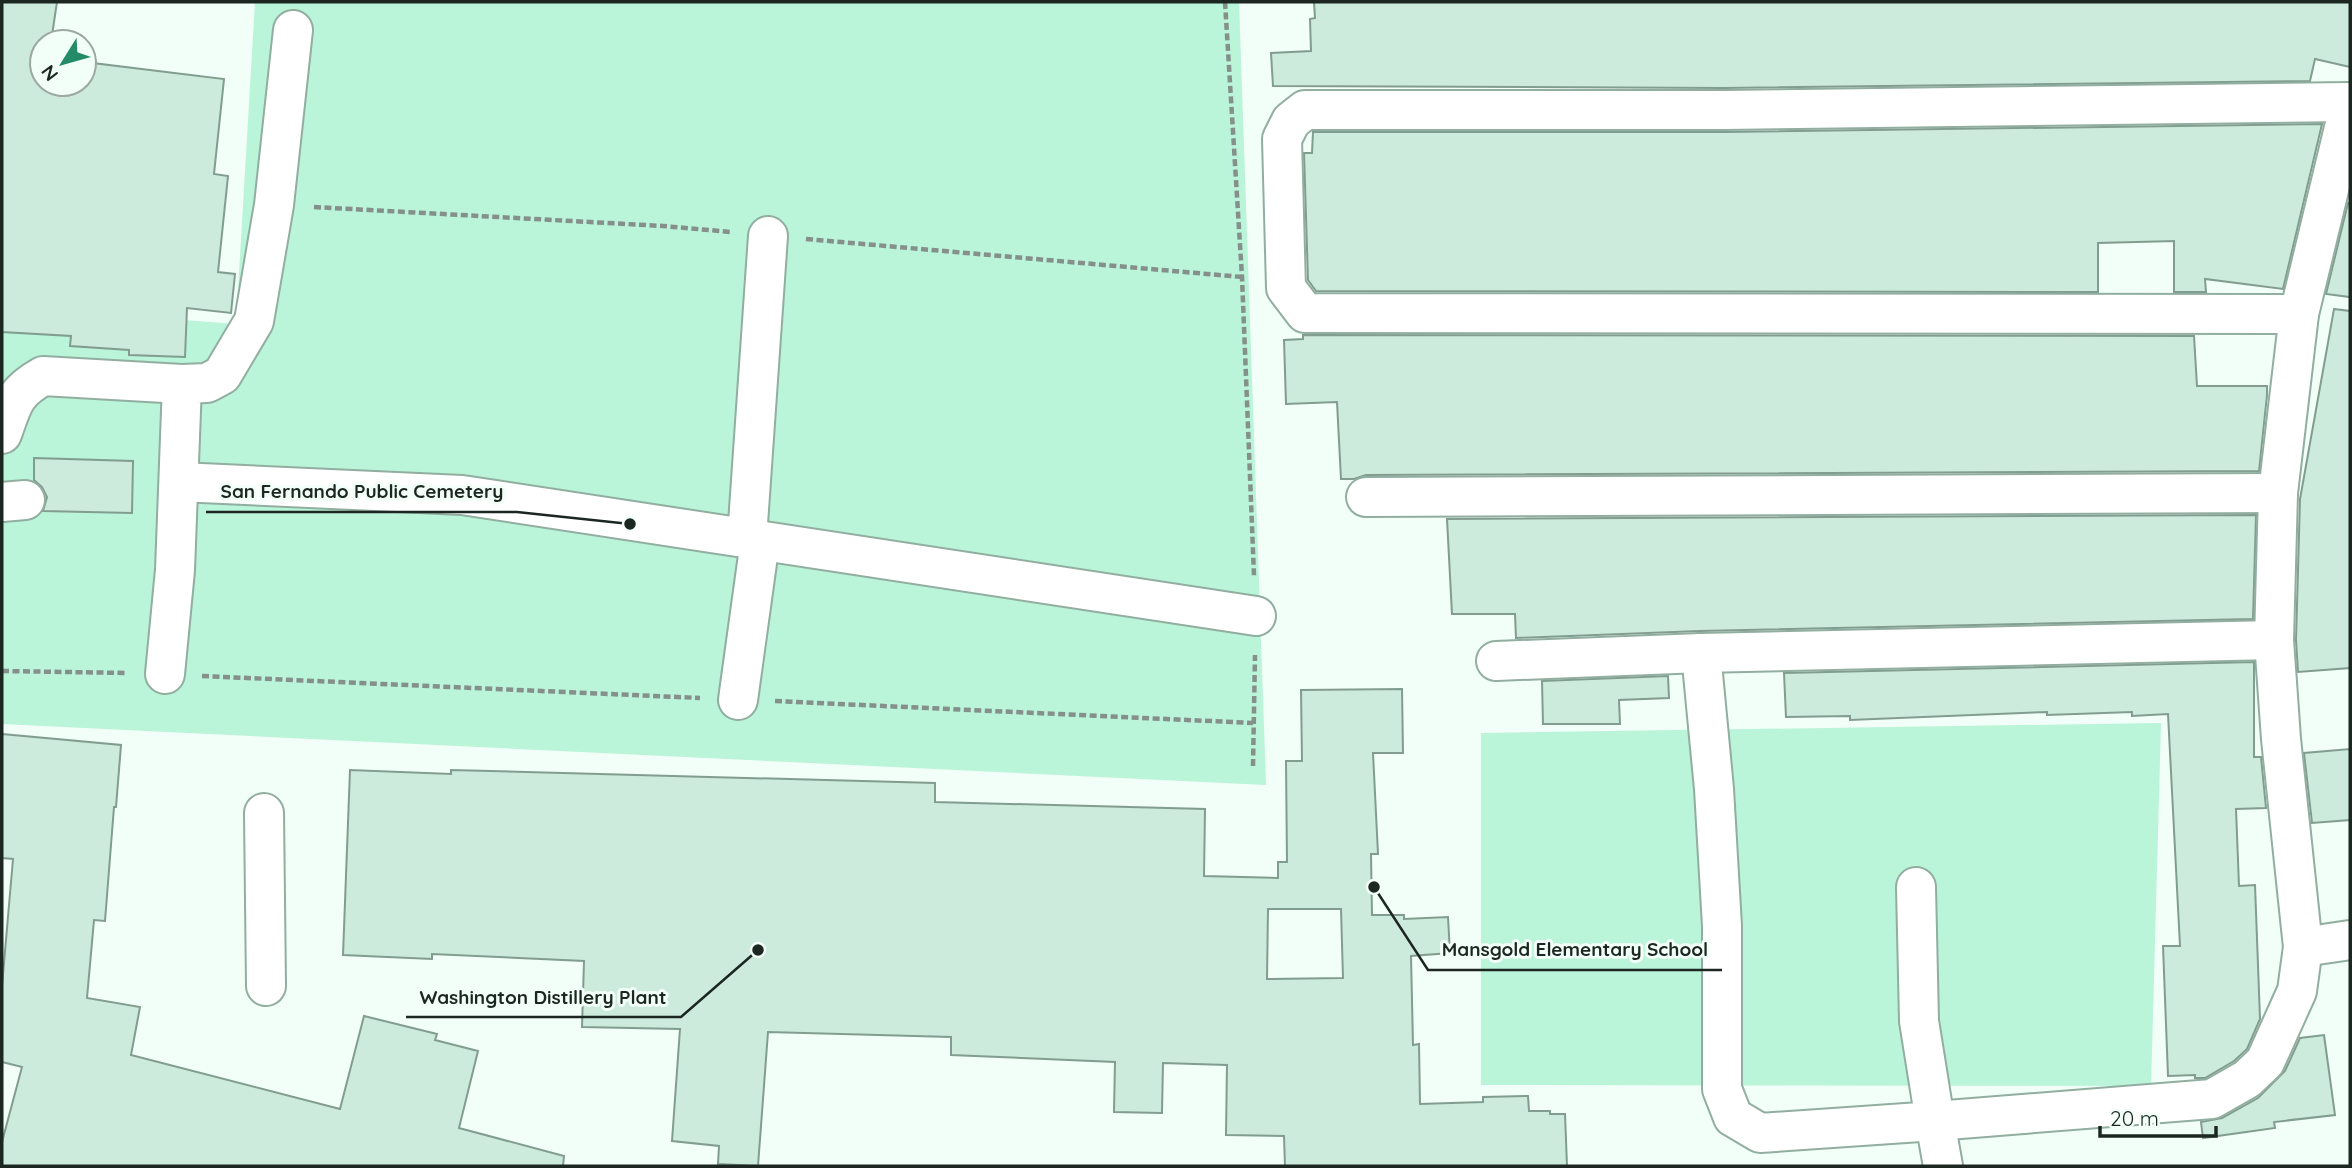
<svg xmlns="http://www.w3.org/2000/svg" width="2352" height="1168" viewBox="0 0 2352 1168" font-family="Quicksand,sans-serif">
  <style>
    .green { fill: #baf4d9 }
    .building { fill: #cdebdd; stroke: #819d8f; stroke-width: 2; fill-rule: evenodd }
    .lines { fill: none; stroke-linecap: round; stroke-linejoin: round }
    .minor-casing { stroke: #91aea0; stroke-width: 42 }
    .path { stroke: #85908b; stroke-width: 4.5; stroke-dasharray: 7 3.5; stroke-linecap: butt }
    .minor { stroke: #fff; stroke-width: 38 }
    .leader { fill: none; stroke: #1c2722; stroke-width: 2.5 }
    .callout-dot { fill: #1c2722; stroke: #f2fef8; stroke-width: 2.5 }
    .callout-label { font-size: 19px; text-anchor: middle; font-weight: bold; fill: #1c2722; stroke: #f2fef8; stroke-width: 6; stroke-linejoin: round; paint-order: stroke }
  </style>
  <rect width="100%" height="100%" fill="#f2fef8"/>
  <g class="green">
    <path d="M255 2H1239L1266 785 2 724V306L236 324Z"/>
    <path d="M2161 723 2151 1086 1481 1085V733Z"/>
  </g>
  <g class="building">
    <path d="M2 2H57L51 42H42V84H84V62L224 79 214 174 228 176 218 272 235 274 231 313 187 308 185 357 129 355V350L70 346 71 336 2 332Z"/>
    <path d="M1314 2H2350V67L2315 59 2310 81 1724 88 1273 86 1271 53 1311 51 1310 19 1315 18Z"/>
    <path d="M2322 124 2283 289 2205 279 2206 292H2174V241L2098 243V292L1316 291 1308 280 1304 153H1312L1313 132H1724Z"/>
    <path d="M2348 203 2350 204V297L2326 294Z"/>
    <path d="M2334 309 2350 311V668L2298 672 2296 640 2300 499Z"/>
    <path d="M1303 335 2194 336 2197 386H2267V395L2259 471 1366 475 1354 479H1341L1337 402 1286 404 1284 340 1303 339Z"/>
    <path d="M34 458 133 461 132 513 43 511 47 497 42 487 34 480Z"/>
    <path d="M2256 515 2253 619 1700 631 1516 638 1515 614H1452L1447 519Z"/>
    <path d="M2254 662V757H2261L2266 808 2236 809 2239 886 2255 885 2260 1019 2247 1049 2234 1061 2205 1078H2195V1075L2168 1076 2163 946H2180L2168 714 2132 716V712L2047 715V712L1850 720V716L1786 717 1784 673Z"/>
    <path d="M1668 676 1669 698 1619 700 1620 724H1543L1542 681Z"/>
    <path d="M1402 689 1403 753H1373L1378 854H1371L1372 915H1404V919L1448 917 1450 953 1411 956 1413 1045 1419 1044 1420 1104 1483 1102V1097L1528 1096 1529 1111H1550V1114H1565L1567 1166H1285L1284 1136 1226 1135 1227 1065 1163 1063 1162 1113 1114 1112 1115 1062 951 1055V1037L768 1032 758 1166 718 1164 719 1146 672 1141 680 1029 582 1027 584 961 432 954V959L343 955 350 770 451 774V770L935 783V802L1205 809 1204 876 1278 878V862H1287L1286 761H1302L1301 690ZM1268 909H1341L1343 978 1267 979Z"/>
    <path d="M2 734 121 745 116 807H114L105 921 94 920 87 998 140 1007 131 1055 340 1109 364 1016 437 1034 435 1040 478 1051 459 1128 564 1156 563 1166H2V1142L22 1067 2 1062V986L13 859 2 858Z"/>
    <path d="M2350 749V820L2312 823 2304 753Z"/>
    <path d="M2324 1035 2335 1115 2274 1122 2275 1128 2203 1138 2201 1122 2222 1118 2258 1098 2285 1071 2300 1038Z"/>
  </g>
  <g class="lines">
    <g class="minor-casing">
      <g id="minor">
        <path d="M2350 103 2299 314 2278 493 2274 640 2281 739 2303 947 2350 940"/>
        <path d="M2299 314 1305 313 1286 288 1282 139 1291 121 1305 110H1724L2350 102"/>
        <path d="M2 434C13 404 13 393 43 376L182 384"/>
        <path d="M179 482 462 495 1256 616"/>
        <path d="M1366 497 2278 493"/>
        <path d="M2 502 25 500"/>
        <path d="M747 538 768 236"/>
        <path d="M1701 653 1714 789 1722 926V1089L1733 1117 1760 1133 1935 1121 1919 1021 1916 887"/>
        <path d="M1496 661 1701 653 2274 640"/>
        <path d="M165 674 175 570 182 384 207 383 222 375 254 321 274 205 293 30"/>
        <path d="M738 700 760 541"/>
        <path d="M264 813 266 986"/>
        <path d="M1943 1166 1935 1121 2212 1099 2247 1079 2265 1062 2297 991 2303 947"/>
      </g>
    </g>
    <g class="path">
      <path d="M1225 2 1242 277 1254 576"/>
      <path d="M314 207 663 226 731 232"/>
      <path d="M806 239 1242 277"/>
      <path d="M2 671 127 673"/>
      <path d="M202 676 700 698"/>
      <path d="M775 701 1253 723"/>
      <path d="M1253 766 1255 655"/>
    </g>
    <use href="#minor" class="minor"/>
  </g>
  <path class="leader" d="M630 524L517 512H206M1374 887L1428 970H1722M758 950L681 1017H406"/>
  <g class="callout-dot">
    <circle cx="630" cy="524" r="7"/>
    <circle cx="1374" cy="887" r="7"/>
    <circle cx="758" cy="950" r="7"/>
  </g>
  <g class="callout-label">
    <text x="362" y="498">San Fernando Public Cemetery</text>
    <text x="1575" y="956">Mansgold Elementary School</text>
    <text x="543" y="1004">Washington Distillery Plant</text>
  </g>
  <rect width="2352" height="1168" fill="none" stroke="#1c2722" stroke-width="7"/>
  <g transform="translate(63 63) rotate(233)"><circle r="33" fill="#f2fef8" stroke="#9ca8a2" stroke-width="2"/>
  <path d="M0-5L12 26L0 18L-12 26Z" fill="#238b67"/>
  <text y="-10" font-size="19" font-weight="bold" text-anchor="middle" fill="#1c2722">N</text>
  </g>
  <path d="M2100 1126v10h116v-10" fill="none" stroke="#1c2722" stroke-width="3.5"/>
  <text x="2110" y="1126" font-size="21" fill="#1c2722" stroke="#f2fef8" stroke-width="5" paint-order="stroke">20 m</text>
</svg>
